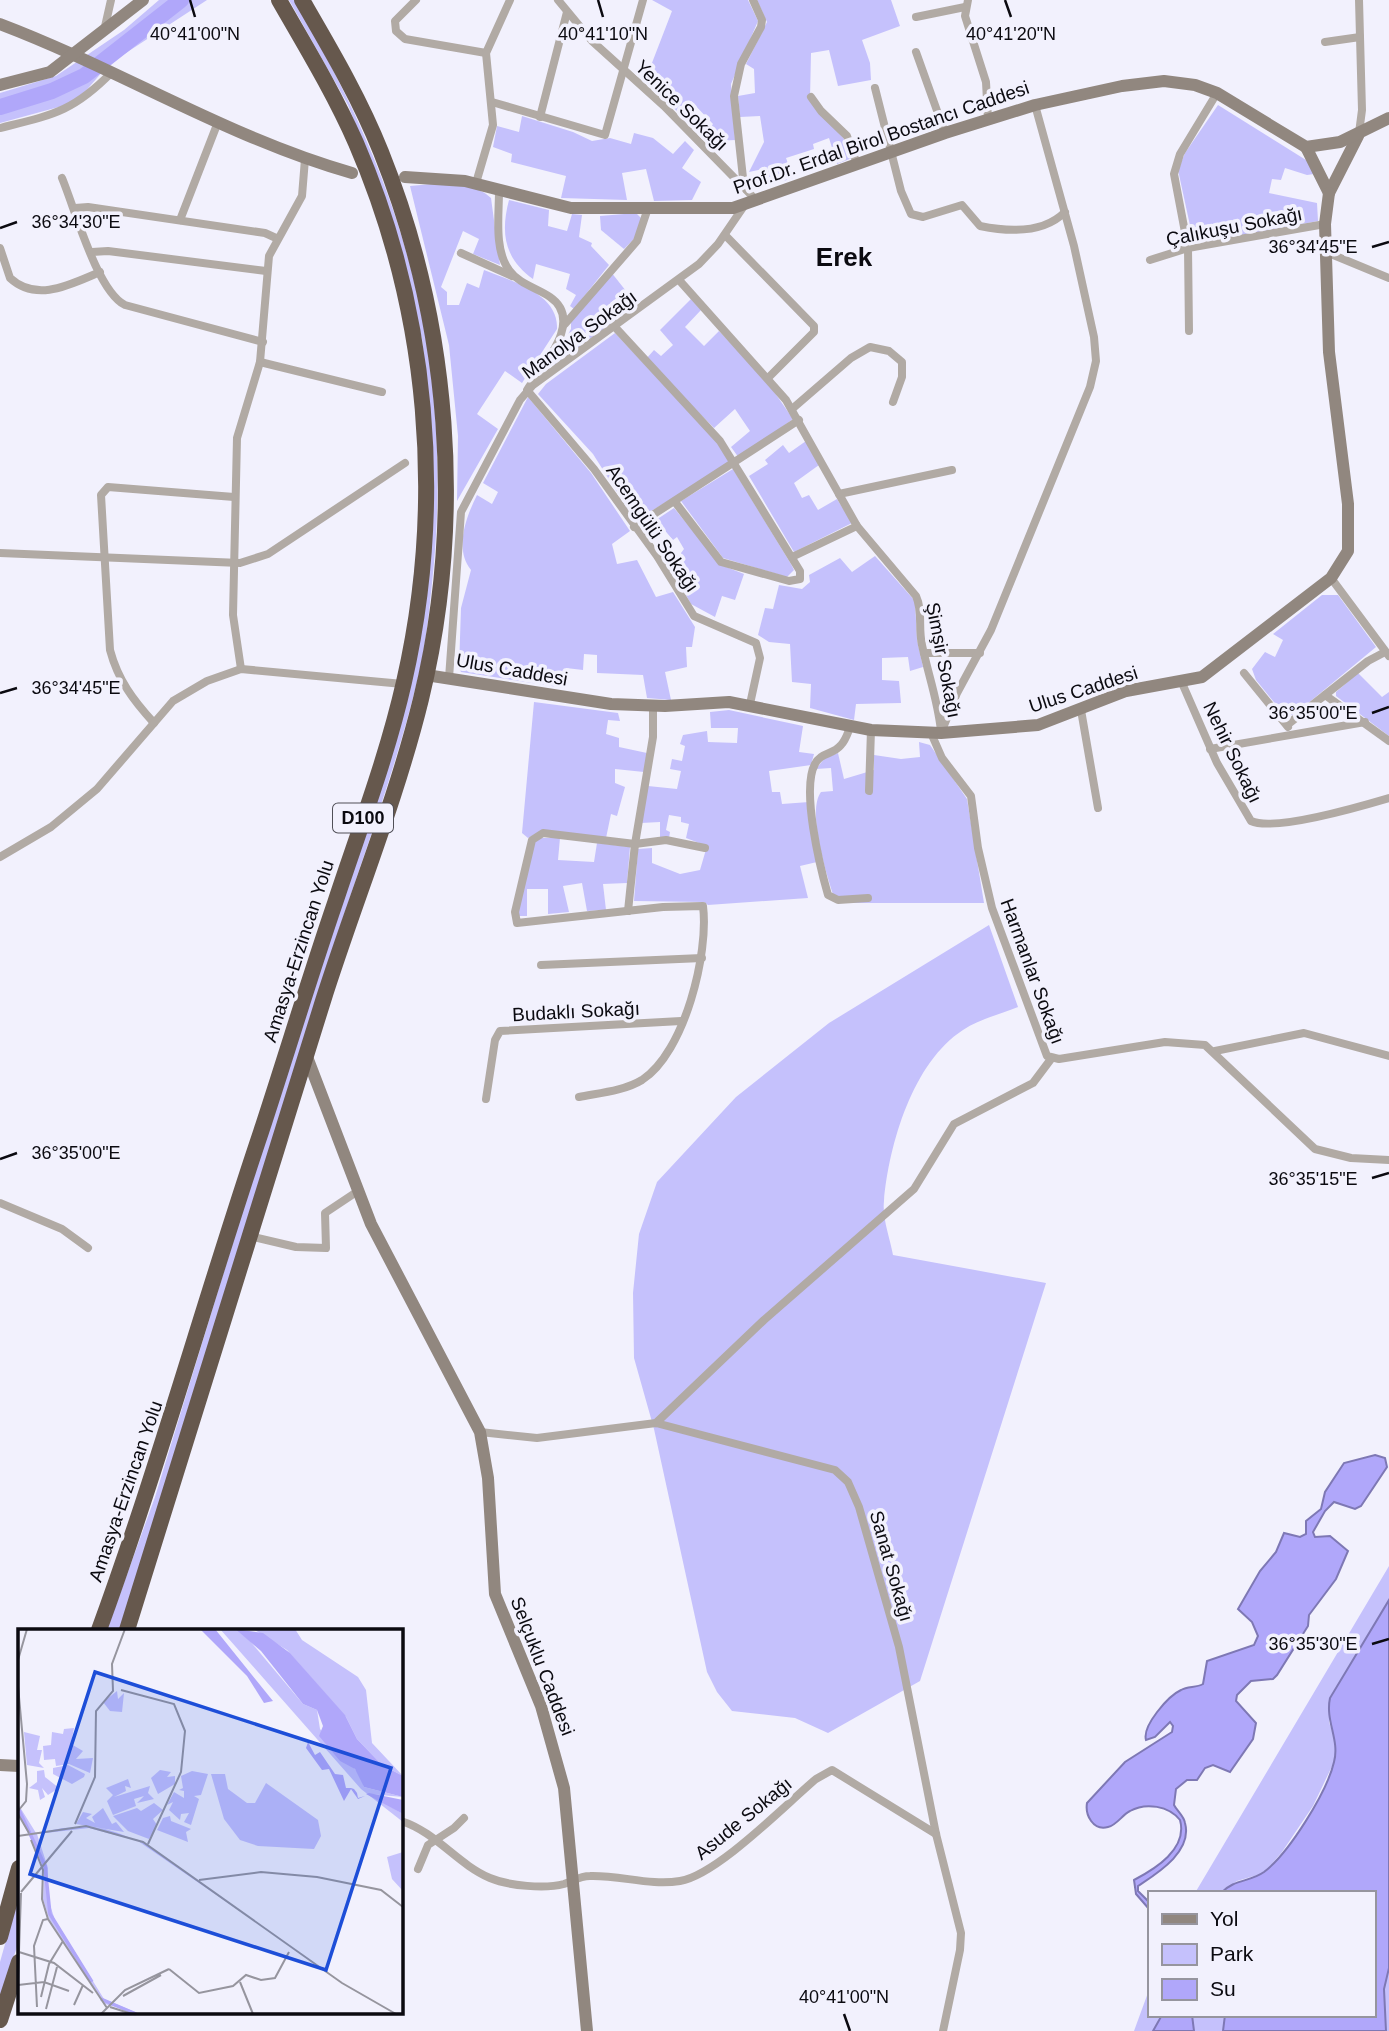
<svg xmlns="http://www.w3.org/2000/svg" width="1389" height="2031" viewBox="0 0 1389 2031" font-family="Helvetica,sans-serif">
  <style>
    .green { fill: #c5c1fc }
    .water { fill: #b0a7fa; stroke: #7e78b4; stroke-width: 2 }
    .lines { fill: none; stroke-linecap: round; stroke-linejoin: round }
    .river { stroke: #b0a7fa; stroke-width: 16 }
    .street { stroke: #b1aaa4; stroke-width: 8 }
    .secondary { stroke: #91877f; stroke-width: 12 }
    .highway { stroke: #66584d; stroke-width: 16 }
    .ticks { fill: none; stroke: #0b0a10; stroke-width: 2.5 }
    .labels { text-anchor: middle; stroke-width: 7; stroke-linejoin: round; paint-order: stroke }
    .shield { fill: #f2f1fd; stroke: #504f57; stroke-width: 2 }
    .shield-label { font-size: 18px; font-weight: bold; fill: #0b0a10 }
    .street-label { font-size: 19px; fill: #0b0a10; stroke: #f2f1fd }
    .district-label { font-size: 26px; font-weight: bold; fill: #0b0a10; stroke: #f2f1fd }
    .inset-river { fill: none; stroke: #b0a7fa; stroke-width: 3.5 }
    .inset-road { fill: none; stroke: #96959e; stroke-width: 2 }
    .view { fill: #1d4ed8; fill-opacity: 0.15; stroke: #1d4ed8; stroke-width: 3.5 }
    .inset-edge { fill: none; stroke: #0b0a10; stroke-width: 3.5 }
    .ticks-label { font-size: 18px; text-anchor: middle; fill: #0b0a10; stroke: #f2f1fd; stroke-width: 7; stroke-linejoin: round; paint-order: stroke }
  </style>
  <rect width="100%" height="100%" fill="#f2f1fd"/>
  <g class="green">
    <path d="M159 0H207L109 64 84 93 66 105 0 123V93L56 76 124 30Z"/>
    <path d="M289 0H294C402 182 452 350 434 563 430 602 427 643 417 682 391 787 351 888 319 992 253 1205 184 1416 121 1630H107L155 1497 252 1180 395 740 431 426 422 339 389 209 348 105Z"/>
    <path d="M652 0H748L758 21 731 84 735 140 715 141 708 131 713 124 691 101 678 112 645 81 672 11Z"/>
    <path d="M757 0H891L900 26 862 40 870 63 871 80 838 86 829 50 811 53 810 99 844 139 852 158 837 164 829 138 813 144 814 149 786 158 793 178 768 186 763 169 749 172 764 142 760 116 740 117 738 96 755 93 754 69 746 64 767 22Z"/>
    <path d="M1218 105 1306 160 1314 174 1307 175 1285 168 1281 180 1272 179 1269 193 1317 203 1318 221 1194 244 1178 170 1185 153Z"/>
    <path d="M522 116 573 132 592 141 610 138 631 144 634 133 653 138 673 154 685 141 694 150 682 168 701 182 692 200 654 201 646 169 622 173 627 200 561 198 566 176 511 162 512 154 493 147 497 126 519 132Z"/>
    <path d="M443 183C459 185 479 186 491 198L500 265 473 254 479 239 463 231 441 287 447 292V305H459L467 283 479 288 484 270C511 281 559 293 557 329L522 383 505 371 477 414 498 429 457 501 458 436 449 345 410 186Z"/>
    <path d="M509 200 549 210 548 226 567 231 572 214 582 215 579 237 592 243 591 246 609 265 574 309 570 306 576 295 566 289 570 274 536 264 533 279C505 259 500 234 509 200Z"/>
    <path d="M636 213 642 219 636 237 624 249 601 230 600 216Z"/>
    <path d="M611 272 626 291 610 303 620 317 549 369 571 329V321Z"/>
    <path d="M691 299 701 310 685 327 704 346 719 331 768 383 793 419 739 458 731 447 750 431 735 409 714 428 646 359 654 350 661 356 673 345 660 330Z"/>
    <path d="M615 333 714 438 731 463 638 519 629 511 593 454 538 394 546 384Z"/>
    <path d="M528 397 591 473 630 531 612 544 617 564 637 560 656 597 673 592 695 627 692 647H686L687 667 665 672 671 700 647 698 643 675 597 673V655L584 654 583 670 566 668 564 688 461 672 459 668 461 608 471 570C454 549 466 517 477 495L492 504 498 492 483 483Z"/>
    <path d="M806 441 819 465 794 483 802 498 809 495 818 510 837 499 852 523 794 552 749 476 768 464 765 460 783 445 789 453Z"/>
    <path d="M733 469 791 564 794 570 787 577 723 558 681 501Z"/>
    <path d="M674 508 721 565 744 574 735 600 722 596 715 617 691 604 670 567 682 559 681 553 684 549 677 537 673 540 656 520Z"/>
    <path d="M875 556 915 601 917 640 923 667 910 671 908 657 882 658V680L899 681 901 703 856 704 854 720 810 708 811 684 792 682 790 644 769 642 758 635 765 608 773 609 779 585 802 589 810 582 809 575 840 558 852 572Z"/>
    <path d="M1322 595H1338L1376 647 1295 714 1286 717 1256 680 1252 669 1265 652 1275 657 1283 640 1273 634Z"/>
    <path d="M1358 673 1382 697 1389 692V736L1336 696V692Z"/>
    <path d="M534 702 618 713 620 721 608 720 606 734 619 738V747L647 753 644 772 615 769V783L625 787 617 816 611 814 606 838 537 833 528 838 522 833Z"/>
    <path d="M729 710 803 726 799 752 814 754 811 765 769 771 772 792H780L782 804 809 802 817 862 800 866 808 898 708 905 704 902 634 901 638 849 652 848V863L680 874 700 870 707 846 686 838 689 824 681 822V817L669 815 666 830 670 832 669 838 660 837V822L641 823 648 786 677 789 681 771 670 769 672 759 682 761 685 746 680 744 683 735 707 731 708 742 737 743 738 728H711L710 712Z"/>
    <path d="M919 742 930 745 967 799 984 903H836C828 880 806 812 821 792L833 791 831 768 816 769 825 758 838 753 844 779 874 770V755L901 759 920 757Z"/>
    <path d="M540 838H560L558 860 594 862 597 843 630 847 627 883 603 884 606 910 587 911 582 883 563 886 569 912 548 914V889H527V916H517L533 844Z"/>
    <path d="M989 925 1018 1007C1001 1014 979 1019 963 1030 913 1062 889 1144 884 1201 882 1218 890 1238 893 1255L1046 1283 920 1681 828 1733 795 1718 732 1711 717 1692 707 1672 654 1429 634 1358 633 1293 639 1234 657 1182 736 1097 829 1023Z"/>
    <path d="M1389 1566V1600L1330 1698 1329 1722 1336 1743 1335 1760 1313 1806 1282 1852 1264 1873 1237 1881 1221 1893H1195Z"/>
    <path d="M19 1894V1941L0 1998V1962Z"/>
    <path d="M1389 1968V2031H1386L1384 1988Z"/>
    <path d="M1149 1990V2015H1162L1153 2031H1134Z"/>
    <path d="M1192 2015H1225L1223 2031H1194Z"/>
  </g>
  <g class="water">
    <path d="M1375 1455 1385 1458 1387 1467 1361 1506 1355 1509 1334 1502 1325 1511 1313 1532 1315 1537 1330 1536 1348 1551 1336 1579 1309 1615 1308 1626 1277 1675 1273 1679 1251 1681 1237 1695 1236 1701 1256 1723 1253 1739 1230 1772 1213 1765 1205 1768 1197 1780H1187L1176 1789 1174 1805C1177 1811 1184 1816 1185 1823 1193 1852 1156 1874 1138 1886V1891L1149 1902V1909L1136 1894 1134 1880C1155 1869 1188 1849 1180 1820 1169 1806 1146 1802 1130 1811 1122 1815 1117 1825 1108 1827 1093 1831 1085 1815 1087 1803L1125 1762 1172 1732 1173 1726 1170 1722 1155 1737 1146 1740C1142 1726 1168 1696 1181 1690 1188 1686 1196 1688 1203 1684L1207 1661 1254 1645 1258 1636 1252 1622 1238 1609 1260 1571 1276 1552 1284 1533 1300 1537 1306 1534V1521L1321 1509 1325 1492 1344 1463Z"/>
    <path d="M1389 1600V1968L1384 1989 1386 2031H1223L1225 2015H1373V1893H1221C1234 1879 1250 1882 1264 1872 1289 1853 1327 1792 1334 1762 1340 1740 1325 1721 1330 1698Z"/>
    <path d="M1162 2015H1192L1194 2031H1153Z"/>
  </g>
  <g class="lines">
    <path class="river" d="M0 107 52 91 84 76 181 0"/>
    <g class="street">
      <path d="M416 0 395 21 396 31 405 39 486 53"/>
      <path d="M558 0 592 41 664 106 757 201"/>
      <path d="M968 0 965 16 986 82 988 119"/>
      <path d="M1359 0 1362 110 1359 133"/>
      <path d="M916 17 965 7"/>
      <path d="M104 31 111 0"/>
      <path d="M1325 42 1360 37"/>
      <path d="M916 52 945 133"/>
      <path d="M875 88 901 191 911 214 923 217 962 205 980 226C1009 232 1043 234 1065 212"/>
      <path d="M811 97 821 111 847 136 857 164"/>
      <path d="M492 102 605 135 643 0"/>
      <path d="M540 117 567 12"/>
      <path d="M0 128C52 115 73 112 112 72"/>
      <path d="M62 178C75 209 97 291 125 305L263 342"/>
      <path d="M476 183 493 125 486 53 510 0"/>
      <path d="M744 187 734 96 741 64 761 27 762 20 753 0"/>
      <path d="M499 191C499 215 494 250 509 270 519 284 537 288 550 297 585 321 542 366 527 390L594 469 657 556 694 616 756 643 760 658 750 704"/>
      <path d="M75 208 88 207 265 233 276 238"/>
      <path d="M180 220 218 122"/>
      <path d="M725 235 814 326V332L768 378"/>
      <path d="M0 248 10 278C37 303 71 284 100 272"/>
      <path d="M92 252 108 251 266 271"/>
      <path d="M1326 252 1389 278"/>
      <path d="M461 253 512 276"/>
      <path d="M1150 260 1188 248 1325 224"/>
      <path d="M679 280 786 400 857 526 916 596C923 611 918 628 922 645 928 674 938 701 941 731"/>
      <path d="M565 324 637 241 648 208"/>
      <path d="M614 326 720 441 800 571V579L789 581 721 562 675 502"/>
      <path d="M1189 331 1188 248 1174 174 1180 154 1217 93"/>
      <path d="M260 362 382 392"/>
      <path d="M792 409 851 358 870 347 889 351 902 362V377L893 402"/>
      <path d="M839 494 952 470"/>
      <path d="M634 527 799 420"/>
      <path d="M0 553 240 563 268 554 405 463"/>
      <path d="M792 557 857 526"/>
      <path d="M1331 578 1389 656"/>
      <path d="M924 653H980"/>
      <path d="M241 669 233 615 237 438 260 362 269 256 302 196 305 159"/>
      <path d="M1244 673 1288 727"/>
      <path d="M449 678 461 512 520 400 533 385 699 264 718 244 744 206"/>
      <path d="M1182 683 1217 763 1251 821C1275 832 1362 806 1389 798"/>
      <path d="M1325 695 1389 741"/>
      <path d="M1081 710 1098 808"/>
      <path d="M154 723C133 700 118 680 110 650L101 495 108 487 234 497"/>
      <path d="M851 725C848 732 846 740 841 745 833 755 821 752 815 764 801 789 820 867 828 895L838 900 868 898"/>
      <path d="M1287 725 1368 661 1385 652"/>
      <path d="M931 733 942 758 971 796 978 848 992 908 1047 1056 1059 1059 1165 1042 1205 1045 1315 1149 1351 1158 1389 1160"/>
      <path d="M941 733 957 693 991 630 1090 387 1096 361 1094 337 1074 246 1035 105"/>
      <path d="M1210 749 1365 722"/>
      <path d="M869 791 871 730"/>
      <path d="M0 857 51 827 97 789 173 701 207 681 241 669 403 684"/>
      <path d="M628 911 635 844 653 737V706"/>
      <path d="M541 965 702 958"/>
      <path d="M1215 1051 1304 1033 1389 1056"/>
      <path d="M579 1097C599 1093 624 1091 642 1080 685 1052 709 953 703 906L663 907 517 923 515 912 532 840 543 833 635 844 666 840 705 848"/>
      <path d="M486 1099 495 1040 500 1031 681 1021"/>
      <path d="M0 1203 62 1229 88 1248"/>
      <path d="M249 1236 296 1247 326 1248 325 1213 358 1191"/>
      <path d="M656 1423 764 1320 914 1189 954 1124 1033 1083 1051 1059"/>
      <path d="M480 1432 537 1438 656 1423 835 1470 848 1482 859 1507 899 1647 936 1834 961 1933 960 1950 943 2031"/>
      <path d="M401 1821C436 1832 457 1864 490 1878 509 1886 545 1889 564 1884 573 1881 580 1876 590 1876 620 1875 650 1886 680 1881 717 1875 785 1805 816 1779L832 1770 936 1834"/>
      <path d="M418 1869 428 1845 454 1828 464 1818"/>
    </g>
    <g class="secondary">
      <path d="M0 24C119 69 229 138 352 173"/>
      <path d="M0 85 50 72 143 0"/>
      <path d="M1306 147 1329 193 1358 136"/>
      <path d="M405 177 465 181 571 208H733L945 133 1035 105 1122 86 1164 81 1195 85 1217 93 1306 147 1340 142 1389 118"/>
      <path d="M426 675 611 704 665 706 729 702 871 730 941 733 1038 725 1126 691 1202 677 1331 578 1348 551V504L1329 352 1325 224 1329 193"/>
      <path d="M307 1057 371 1224 480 1432 488 1478 495 1594 541 1706 564 1788 587 2031"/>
      <path d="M0 1765 19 1766"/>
    </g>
    <g class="highway">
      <path d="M99 1630C159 1466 205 1298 261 1132 286 1056 309 979 335 903 359 830 387 757 404 682 445 503 429 312 356 143 334 93 306 47 279 0"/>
      <path d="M127 1630C193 1421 257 1210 323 1001 355 900 396 801 421 699 465 518 450 324 381 152 360 99 331 50 302 0"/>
      <path d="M0 1937 19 1868"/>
      <path d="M0 2020 19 1962"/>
    </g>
  </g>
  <path class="ticks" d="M190 0 195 17M598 0 603 17M1005 0 1011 17M0 228 17 222M1372 247 1389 242M0 693 17 688M1372 713 1389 707M0 1159 17 1153M1372 1178 1389 1173M1372 1644 1389 1639M844 2014 850 2031"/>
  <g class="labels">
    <rect class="shield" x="333" y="803.5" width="60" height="29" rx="5"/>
    <g class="shield-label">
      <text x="363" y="824">D100</text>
    </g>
    <g class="street-label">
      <text transform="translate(682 105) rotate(44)" y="7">Yenice Sokağı</text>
      <text transform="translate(881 137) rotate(-19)" y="7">Prof.Dr. Erdal Birol Bostancı Caddesi</text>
      <text transform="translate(1234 226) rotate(-11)" y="7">Çalıkuşu Sokağı</text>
      <text transform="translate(579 334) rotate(-36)" y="7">Manolya Sokağı</text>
      <text transform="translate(653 528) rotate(56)" y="7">Acemgülü Sokağı</text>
      <text transform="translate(944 660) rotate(79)" y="7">Şimşir Sokağı</text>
      <text transform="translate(512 669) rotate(10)" y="7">Ulus Caddesi</text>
      <text transform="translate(1083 689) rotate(-18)" y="7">Ulus Caddesi</text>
      <text transform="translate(1233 752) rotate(64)" y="7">Nehir Sokağı</text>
      <text transform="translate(298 951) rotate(-72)" y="7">Amasya-Erzincan Yolu</text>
      <text transform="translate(1033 971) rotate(70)" y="7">Harmanlar Sokağı</text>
      <text transform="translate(576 1011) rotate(-3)" y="7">Budaklı Sokağı</text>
      <text transform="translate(125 1491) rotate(-71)" y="7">Amasya-Erzincan Yolu</text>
      <text transform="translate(892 1566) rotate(74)" y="7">Sanat Sokağı</text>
      <text transform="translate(543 1666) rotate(69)" y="7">Selçuklu Caddesi</text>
      <text transform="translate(743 1818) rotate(-39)" y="7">Asude Sokağı</text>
    </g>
    <g class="district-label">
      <text x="844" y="266">Erek</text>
    </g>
  </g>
  <g transform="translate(18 1629)">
    <rect width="385" height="385" fill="#f2f1fd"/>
    <path d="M202 0H217L232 12 285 75 299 81 302 100 342 146 346 158 385 168 351 165 385 185V193L343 160ZM235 0H277L284 11 340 48 348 61 354 114 385 147 364 136 339 110 328 88 269 21ZM99 62 100 70 106 64 104 83 92 82 85 73ZM56 99 53 115 65 122 58 130 75 129 72 144 51 135 38 137 37 130 26 131 25 117 33 116 34 103 45 105 46 100ZM6 103 22 107 19 121H24L21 134 26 139 9 136ZM50 136 67 145 66 148 54 155 35 145V139ZM26 141 27 148 41 159 30 166 24 159 27 168 22 171 20 161 11 159 19 153V142ZM142 141 153 143 149 148 157 147V155L140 165 133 149ZM174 142 190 145 183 166 176 167 181 170 173 196 166 193 171 184 163 185 162 191 151 181 155 173 149 176 156 163 166 169V162L161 161 165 159 163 147ZM193 145H207L210 160 229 174H237L248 154 300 191 303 207 296 220 240 217 222 211 206 190ZM110 150 113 159 107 157 108 162 96 168 132 157 130 164 136 170 119 174 126 167 116 170 118 177 95 186 89 172 95 166 88 159ZM136 174 145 181 135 190 139 196 131 210 110 202 95 187 119 179 123 182ZM0 175 18 204 45 199 62 198H74L87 200 100 204 128 215 271 316 120 212 71 199 19 205 30 239V270L37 291 86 370 122 385 87 375 31 290 25 270 26 241ZM85 179 94 195 98 193 106 203 58 195 65 183 74 185 68 189 77 194 74 188ZM152 187 153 192 173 200 168 203 170 213 139 201 145 189ZM385 223V262L374 250 369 228Z" fill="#c5c1fc"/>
    <path d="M182 0H197L255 72 246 74 229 47ZM217 0 245 4 272 24 327 86 339 110 364 136 385 147V168L346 158 337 140 322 132 301 107 305 97 299 81 285 75 243 22ZM290 113 297 126 302 123 317 145 325 146 328 159H333L336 160 339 164 340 169 347 167 340 170 333 160 326 172 311 140 304 141 288 119ZM348 165 351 164 385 171V185Z" fill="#b0a7fa"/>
    <path class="inset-river" d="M1 181 27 237 32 285 74 353M83 370 118 385"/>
    <path class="inset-road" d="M0 31 9 0M0 57 9 155 8 172 0 182M103 61 156 75 167 102 163 143 130 215M0 185 11 204M57 195 77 148 78 82 95 62 94 35 107 0M0 207 68 197 125 213 324 354 378 385M13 211 25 241 24 270 30 290 89 379M181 251 243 243 299 248 363 261 385 278M3 263 54 202M1 323 36 334 75 364M151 340 181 364 215 357 228 346 243 351 257 349 271 323M0 351 3 264M222 353 235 385M0 356 26 353 51 362M105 367 143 346M23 368 31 335 45 312M56 376 65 356M19 378 16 317 25 291 30 290M92 378 114 385M28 380 39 338M83 385 107 361 151 340"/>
    <path class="view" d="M77 43 373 139 308 341 12 245Z"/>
    <rect width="385" height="385" class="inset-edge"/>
  </g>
  <g class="ticks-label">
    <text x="195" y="40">40°41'00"N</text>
    <text x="603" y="40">40°41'10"N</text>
    <text x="1011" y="40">40°41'20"N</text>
    <text x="76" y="228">36°34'30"E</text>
    <text x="1313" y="253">36°34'45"E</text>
    <text x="76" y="694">36°34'45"E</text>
    <text x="1313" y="719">36°35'00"E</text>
    <text x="76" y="1159">36°35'00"E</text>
    <text x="1313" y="1185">36°35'15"E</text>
    <text x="1313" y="1650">36°35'30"E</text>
    <text x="844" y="2003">40°41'00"N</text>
  </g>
  <rect x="1148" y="1891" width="228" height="126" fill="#f2f1fd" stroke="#96959e" stroke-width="2"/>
  <rect x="1162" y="1914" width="35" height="10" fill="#91877f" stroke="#96959e" stroke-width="2"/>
  <text x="1210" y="1926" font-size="21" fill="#0b0a10">Yol</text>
  <rect x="1162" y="1944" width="35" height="21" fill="#c5c1fc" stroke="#96959e" stroke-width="2"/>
  <text x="1210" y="1961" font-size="21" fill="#0b0a10">Park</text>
  <rect x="1162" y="1979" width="35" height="21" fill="#b0a7fa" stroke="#96959e" stroke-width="2"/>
  <text x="1210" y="1996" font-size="21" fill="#0b0a10">Su</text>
</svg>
